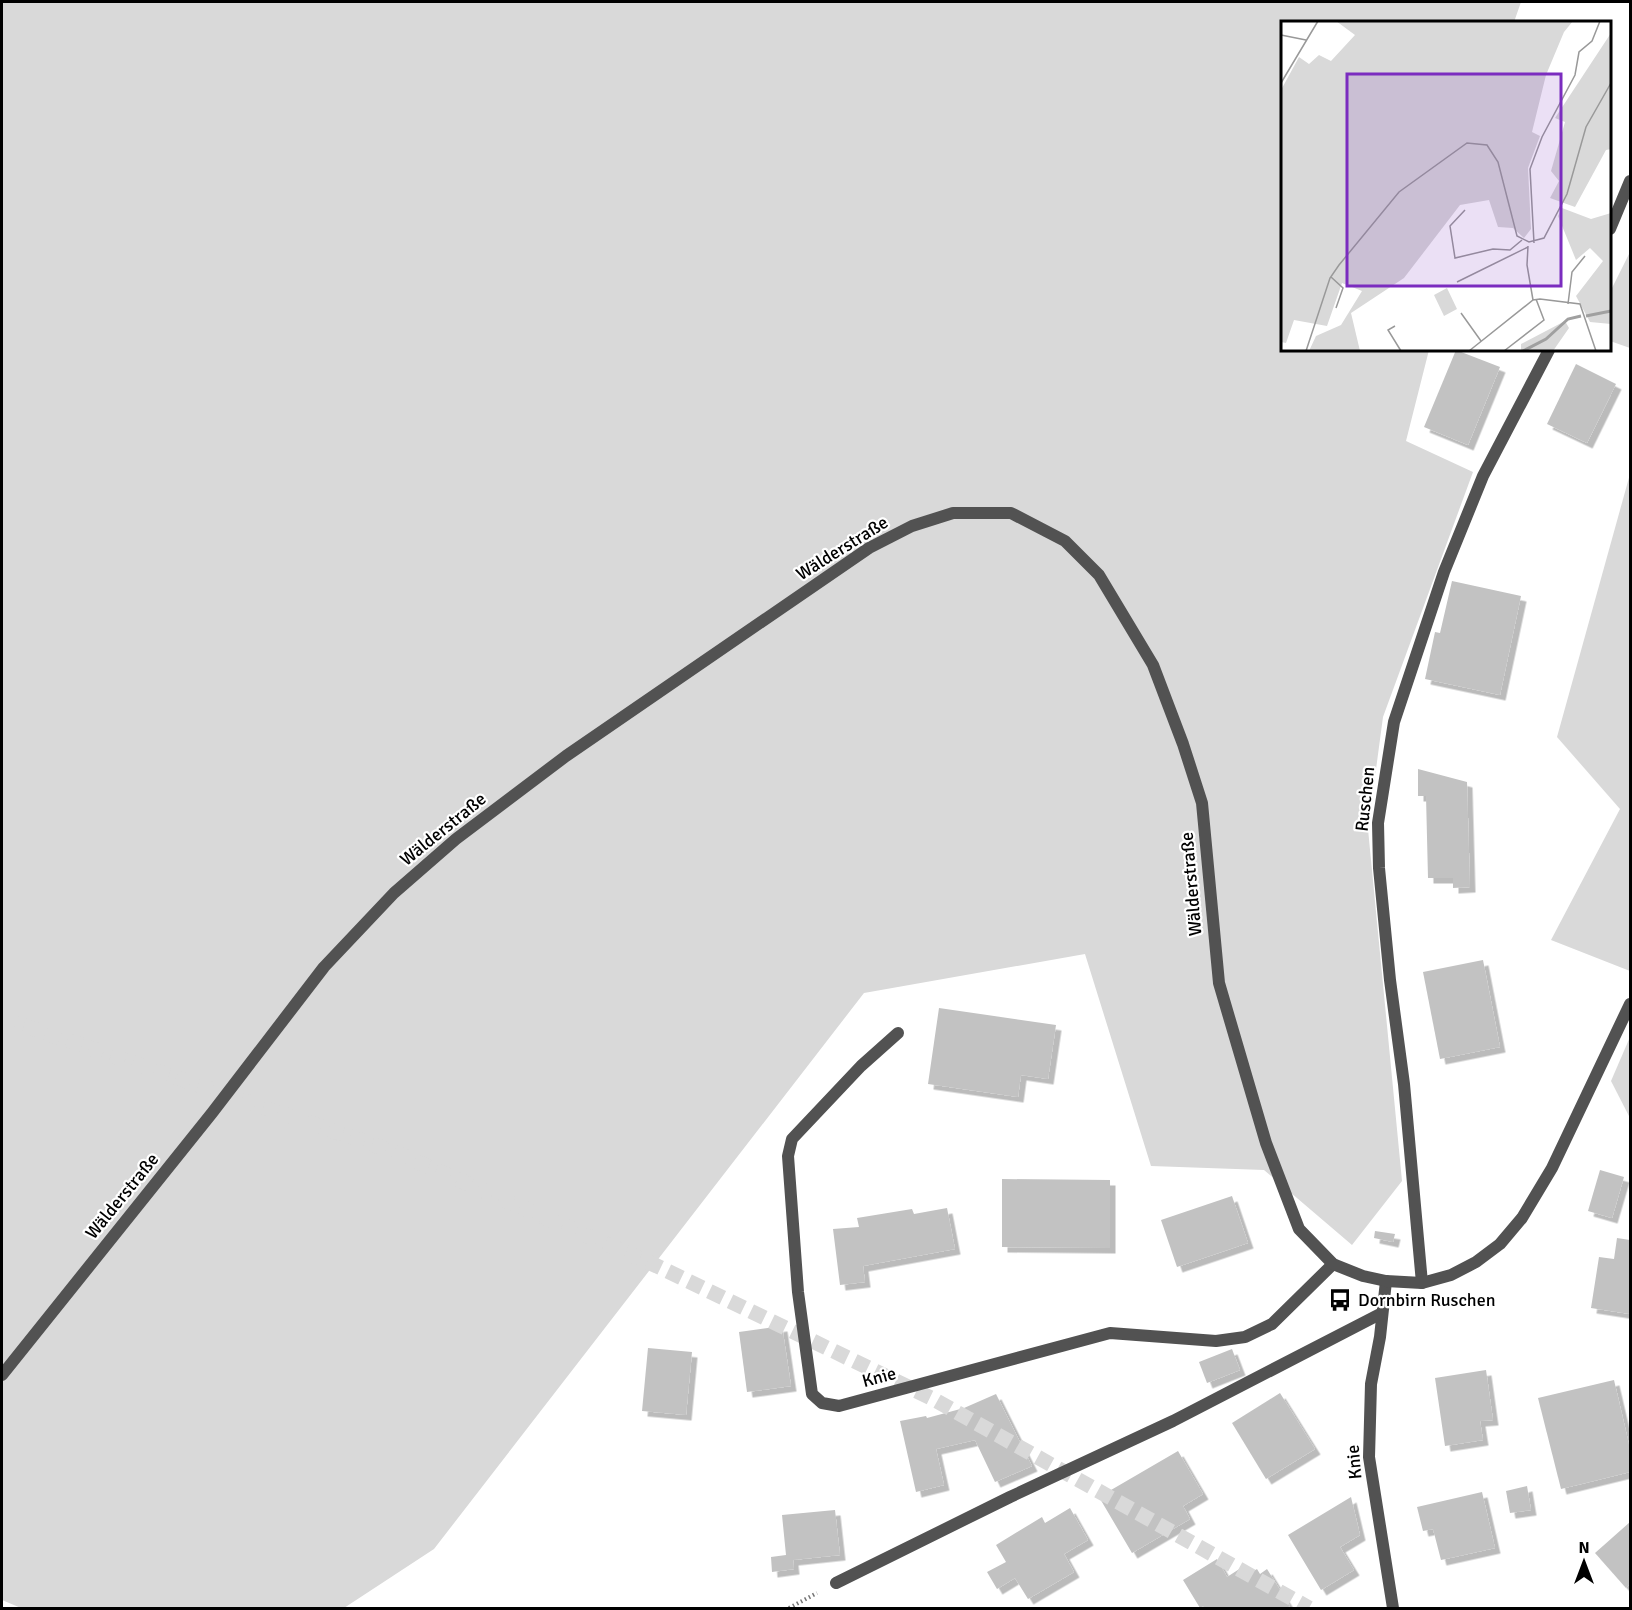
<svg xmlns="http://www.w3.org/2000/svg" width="1632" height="1610" viewBox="0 0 1632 1610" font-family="Signika,sans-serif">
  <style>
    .green { fill: #d9d9d9 }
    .building { fill: #c2c2c2; filter: url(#shadow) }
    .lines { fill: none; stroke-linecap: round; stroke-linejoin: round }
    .primary-tunnel { stroke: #d9d9d9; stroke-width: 15; stroke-dasharray: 15 8; stroke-linecap: butt }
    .path { stroke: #747474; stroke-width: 4; stroke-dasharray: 1.5 3; stroke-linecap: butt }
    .minor { stroke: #525252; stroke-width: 12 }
    .tertiary { stroke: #525252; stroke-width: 12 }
    .labels { text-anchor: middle; stroke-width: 4.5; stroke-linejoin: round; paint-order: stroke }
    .street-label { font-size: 18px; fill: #000; stroke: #fff }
    .poi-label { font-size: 18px; fill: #000; stroke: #fff; text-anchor: start }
    .inset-river { fill: none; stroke: #a0a0a0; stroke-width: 3 }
    .inset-road { fill: none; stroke: #999; stroke-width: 1.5 }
    .view { fill: #7b2cbf; fill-opacity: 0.15; stroke: #7b2cbf; stroke-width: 3 }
    .inset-edge { fill: none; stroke: #000; stroke-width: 3 }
  </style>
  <defs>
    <filter id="shadow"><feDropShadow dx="5.5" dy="5.5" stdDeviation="0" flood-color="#0004"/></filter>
  </defs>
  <rect width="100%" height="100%" fill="#fff"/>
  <g class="green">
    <path d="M2 2H1521L1514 22H1282V350H1429L1406 441 1473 472 1383 717 1368 829 1402 1181 1352 1245 1264 1170 1151 1166 1085 954 864 993 434 1549 344 1608H21L2 1600Z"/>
    <path d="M1630 252V348L1610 341V292Z"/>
    <path d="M1630 474V971L1551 940 1620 809 1557 737Z"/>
    <path d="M1630 1037V1118L1611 1081Z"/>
  </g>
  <g class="building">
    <path d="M1456 350 1500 367 1468 445 1424 427Z"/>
    <path d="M1576 364 1616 384 1587 443 1547 424Z"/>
    <path d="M1452 581 1521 596 1500 695 1425 679 1435 632 1440 633Z"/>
    <path d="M1418 769 1467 782 1470 887 1453 888V878H1428L1426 796H1418Z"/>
    <path d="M1483 960 1500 1047 1440 1059 1423 972Z"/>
    <path d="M939 1008 1056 1025 1048 1079 1021 1075 1018 1097 928 1084Z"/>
    <path d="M1600 1170 1624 1177 1612 1218 1588 1211Z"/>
    <path d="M1002 1179 1110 1180V1248L1002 1247Z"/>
    <path d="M1232 1196 1248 1243 1177 1267 1161 1220Z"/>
    <path d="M947 1208 955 1249 863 1266 865 1282 840 1285 833 1229 859 1227 857 1218 912 1209 914 1214Z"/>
    <path d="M1375 1231 1395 1234 1393 1242 1374 1238Z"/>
    <path d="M1617 1238 1630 1240V1314L1591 1308 1599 1257 1614 1259Z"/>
    <path d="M782 1326 791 1386 747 1392 739 1332Z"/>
    <path d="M648 1348 692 1352 686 1415 642 1411Z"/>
    <path d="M1232 1349 1240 1370 1207 1383 1199 1362Z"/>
    <path d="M1486 1370 1493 1420 1480 1421 1483 1440 1445 1446 1435 1378Z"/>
    <path d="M1614 1380 1630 1449V1472L1561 1489 1538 1398Z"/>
    <path d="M1280 1393 1315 1449 1266 1479 1232 1423Z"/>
    <path d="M996 1394 1032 1466 995 1482 975 1440 936 1449 944 1485 916 1492 900 1421 926 1416 927 1418 964 1408Z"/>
    <path d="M1178 1451 1203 1494 1183 1506 1190 1519 1132 1553 1099 1497Z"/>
    <path d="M1527 1486 1531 1510 1510 1513 1506 1491Z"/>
    <path d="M1482 1492 1495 1548 1441 1560 1433 1529 1423 1531 1417 1507Z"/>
    <path d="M1351 1497 1360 1535 1340 1547 1354 1570 1321 1590 1288 1535Z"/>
    <path d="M1070 1508 1088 1540 1064 1554 1074 1572 1028 1599 1015 1578 997 1589 987 1572 1006 1562 996 1545 1042 1517 1045 1523Z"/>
    <path d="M835 1510 840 1555 793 1560 794 1569 772 1572 771 1557 786 1555 782 1515Z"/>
    <path d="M1630 1522V1584L1626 1588 1595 1553Z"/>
    <path d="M1217 1559 1227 1577 1244 1566 1249 1574 1257 1569 1260 1574 1267 1569 1290 1606 1286 1608H1205L1203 1606 1200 1608 1183 1580Z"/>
  </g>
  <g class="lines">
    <path class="primary-tunnel" d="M2 1018 392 1151 657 1266 933 1399 1309 1608"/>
    <path class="path" d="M789 1608 817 1593"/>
    <g class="minor">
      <path d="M1610 229 1630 181"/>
      <path d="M898 1033 861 1066 792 1139 788 1156 798 1292 812 1394 822 1403 839 1406 1110 1333 1216 1341 1245 1337 1272 1324 1333 1264"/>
      <path d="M1386 1281 1380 1337 1371 1384 1369 1457 1393 1608"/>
      <path d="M1422 1283 1404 1084 1390 980 1379 868 1378 823 1394 722 1444 572 1483 476 1549 350"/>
      <path d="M836 1583 1010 1497 1173 1421 1382 1313"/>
    </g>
    <path class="tertiary" d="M2 1375 212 1113 324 967 394 893 456 839 566 756 869 548 912 526 953 513H1011L1065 541 1099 575 1153 665 1183 744 1202 803 1219 983 1266 1143 1299 1229 1333 1264 1363 1276 1386 1281 1422 1283 1451 1275 1476 1262 1500 1244 1522 1218 1552 1168 1630 1004"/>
  </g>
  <defs>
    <g id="bus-bare" transform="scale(1.8)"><path d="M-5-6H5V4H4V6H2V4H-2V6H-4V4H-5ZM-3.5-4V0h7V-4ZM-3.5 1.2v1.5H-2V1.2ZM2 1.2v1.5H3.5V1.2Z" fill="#000" stroke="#fff" stroke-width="2.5" paint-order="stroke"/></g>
  </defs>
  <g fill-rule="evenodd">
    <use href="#bus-bare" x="1340" y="1300"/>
  </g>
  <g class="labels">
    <g class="street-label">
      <text transform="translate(842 548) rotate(-32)" y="6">Wälderstraße</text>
      <text transform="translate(1365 799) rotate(-84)" y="6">Ruschen</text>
      <text transform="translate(443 829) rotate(-39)" y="6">Wälderstraße</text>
      <text transform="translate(1191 884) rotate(-95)" y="6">Wälderstraße</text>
      <text transform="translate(122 1196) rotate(-51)" y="6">Wälderstraße</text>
      <text transform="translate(879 1377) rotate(-15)" y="6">Knie</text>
      <text transform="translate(1354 1462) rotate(-95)" y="6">Knie</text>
    </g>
    <g class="poi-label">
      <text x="1358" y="1306">Dornbirn Ruschen</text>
    </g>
  </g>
  <g transform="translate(1281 21)">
    <rect width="330" height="330" fill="#fff"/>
    <path d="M55 0H292L283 11 265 54 251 111 259 115 247 147 250 208 243 217 232 207 217 206 208 179 179 184 123 257 70 292 79 330H28L35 315 60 304 81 270 61 262 46 305 13 299 5 322 0 321V69L18 36 28 43 38 34 50 40 74 14ZM330 12V128L325 129 294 186 269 177 278 160 270 150 284 101 274 97ZM281 187 310 198 330 192V303L309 301 295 275 322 240 309 227 295 239 277 195ZM166 267 176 288 163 295 153 274ZM284 300 288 307 272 330H240V323Z" fill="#d9d9d9"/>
    <path class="inset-river" d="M305 295 330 290M242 330 265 318 287 298 300 295"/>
    <path class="inset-road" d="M0 14 25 19M0 62 37 0M184 189 169 205 174 237 212 228 229 229 241 219M253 222 249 148 261 116 294 54 298 31 311 20 319 0M247 225 246 244 252 279M50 256 62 267 55 287M176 261 247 226M287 283 291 251 304 235M180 292 200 320M114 305 107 309 120 330M25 330 49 257 58 244 118 171 186 122 206 124 217 141 236 215 248 221 263 217 286 173 305 106 330 62M188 330 252 279 259 278 299 283 315 330M223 330 263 299 255 278"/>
    <path class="view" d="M66 53H280V265H66Z"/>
    <rect width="330" height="330" class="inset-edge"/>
  </g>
  <rect width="1632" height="1610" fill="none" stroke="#000000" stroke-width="6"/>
  <g transform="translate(1584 1562)" stroke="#ffffff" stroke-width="4.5" paint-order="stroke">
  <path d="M0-4.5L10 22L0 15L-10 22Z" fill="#000000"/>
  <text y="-9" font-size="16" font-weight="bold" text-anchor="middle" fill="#000000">N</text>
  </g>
</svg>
